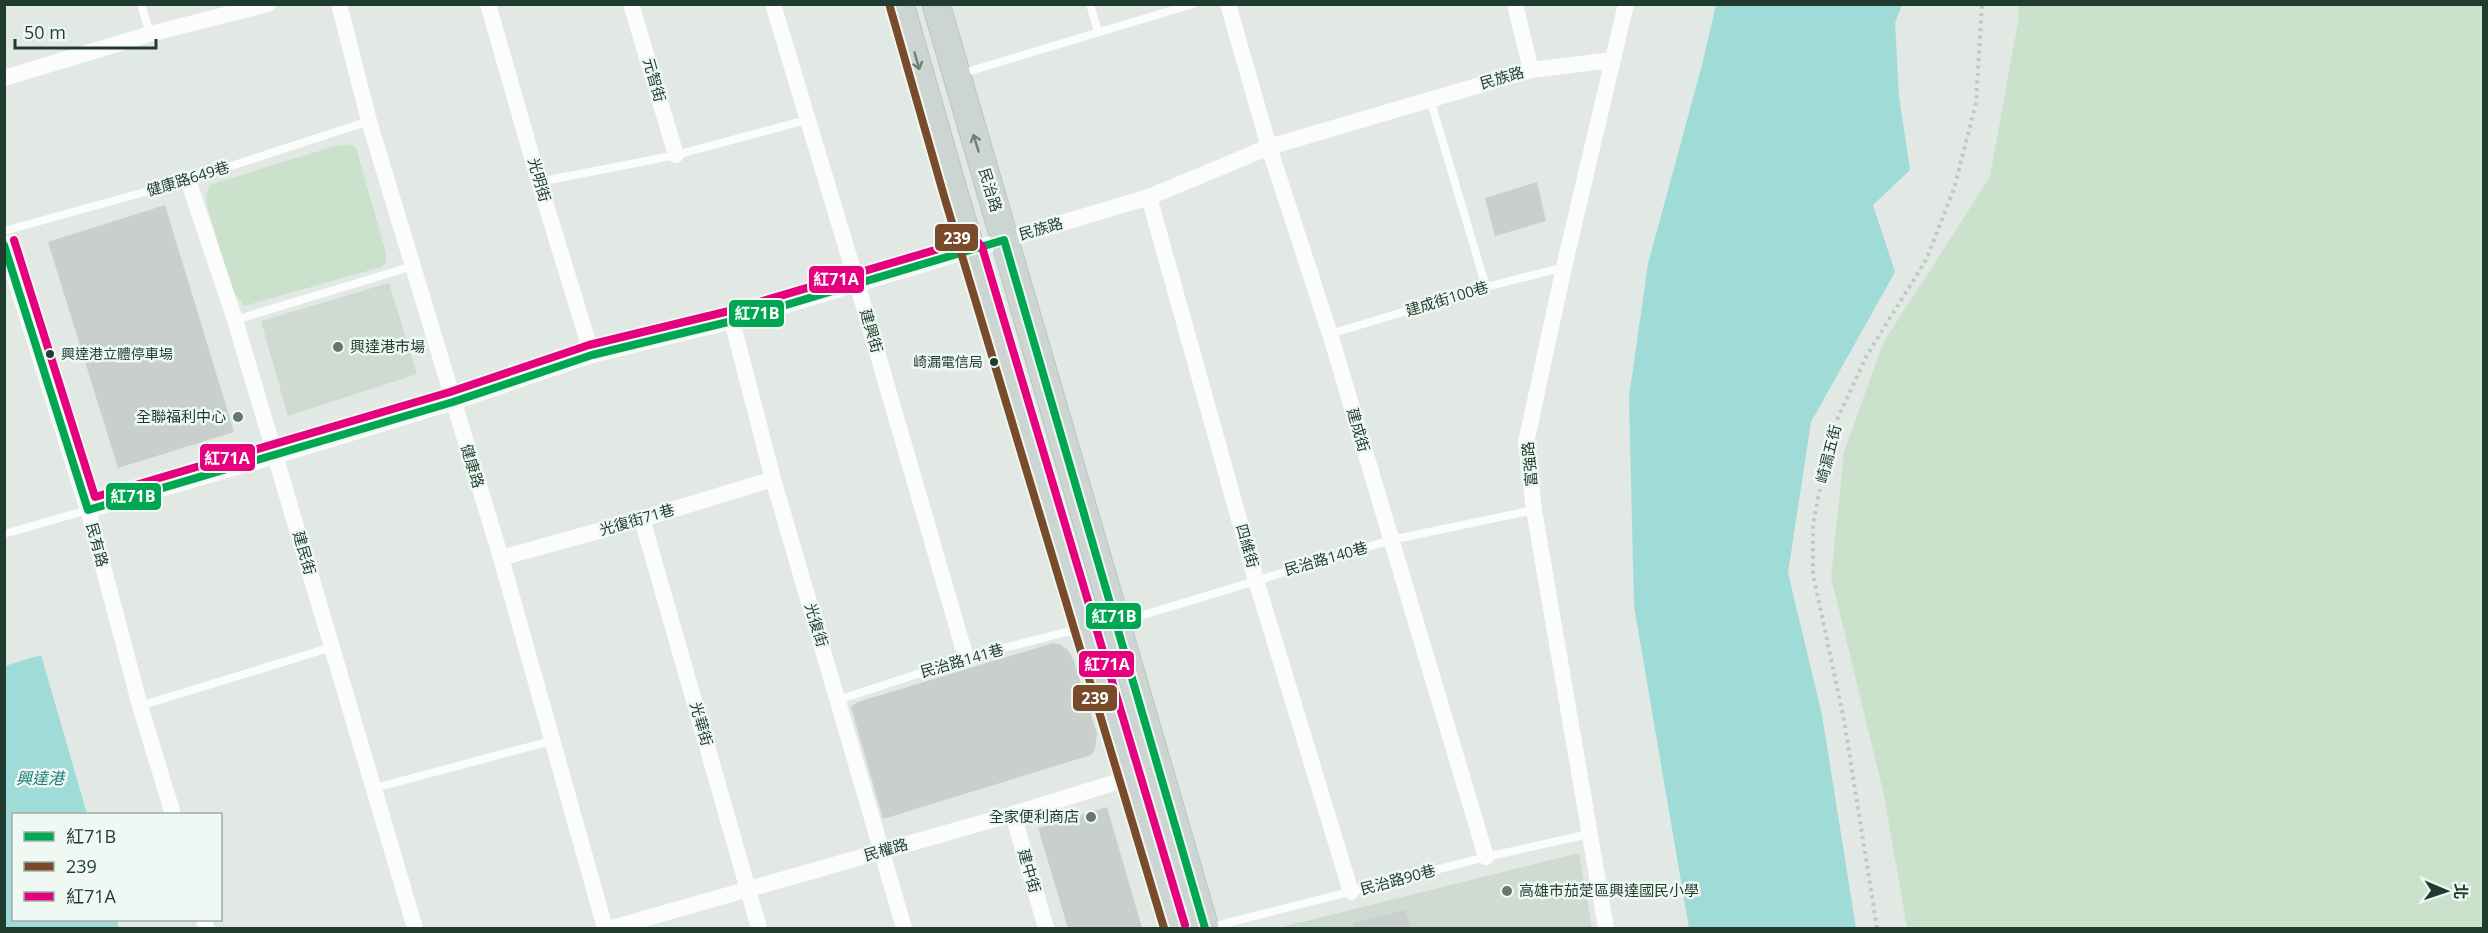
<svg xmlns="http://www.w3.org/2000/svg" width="2488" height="933" viewBox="0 0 2488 933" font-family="'Open Sans','Noto Sans TC',sans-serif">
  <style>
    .built { fill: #cfdad3 }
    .green { fill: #cae2cc }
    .water { fill: #9fdbd7 }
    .building { fill: #c9cfcc }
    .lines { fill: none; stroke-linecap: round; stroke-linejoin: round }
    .primary-casing { stroke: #bbc5c0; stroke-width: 29 }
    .path { stroke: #bfc8c4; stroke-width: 4; stroke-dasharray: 3 4.5; stroke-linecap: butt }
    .service { stroke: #fbfcfb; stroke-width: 8 }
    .minor { stroke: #fbfcfb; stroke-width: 16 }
    .primary { stroke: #ccd5d1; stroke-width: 27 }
    .bus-1-casing { stroke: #eff8f2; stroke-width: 12 }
    .bus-2-casing { stroke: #eff8f2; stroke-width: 12 }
    .bus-3-casing { stroke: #eff8f2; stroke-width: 12 }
    .bus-1 { stroke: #00a651; stroke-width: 8 }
    .bus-2 { stroke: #7a4b2a; stroke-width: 8 }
    .bus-3 { stroke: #e5007d; stroke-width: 8 }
    .oneway { stroke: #6d8178 }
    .poi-dot { fill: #63786e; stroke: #eff8f2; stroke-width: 2 }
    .bus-dot { fill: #1f3c2f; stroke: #eff8f2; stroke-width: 2 }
    .labels { text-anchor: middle; stroke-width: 5; stroke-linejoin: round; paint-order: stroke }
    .bus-label { font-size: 14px; fill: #1f3c2f; stroke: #eff8f2; text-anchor: start }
    .street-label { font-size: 15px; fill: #1f3c2f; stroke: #eff8f2 }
    .poi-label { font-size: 15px; fill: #1f3c2f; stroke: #eff8f2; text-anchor: start }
    .water-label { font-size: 16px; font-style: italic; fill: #167b7a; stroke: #eff8f2 }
    .line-badge { stroke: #eff8f2; stroke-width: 2 }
    .badge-label { font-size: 16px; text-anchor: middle; font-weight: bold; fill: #fff }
  </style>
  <rect width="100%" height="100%" fill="#e2e8e4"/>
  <g class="built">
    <path d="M389 283 417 374 288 416 261 321Z"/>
    <path d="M1579 853 1592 928H1278Z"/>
  </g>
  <g class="green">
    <path d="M2018 5H2483V928H1907L1884 795 1831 577 1844 452 1883 343 1990 177 2019 16Z"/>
    <path d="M351 144 356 148 386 253V263L381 267 244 306 233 291 207 206 206 195 209 185 332 147Z"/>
  </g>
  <g class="water">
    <path d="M1716 5H1902L1895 23 1899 96 1910 170 1873 205 1895 272 1811 422 1788 573 1822 715 1856 928H1689L1634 606 1629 397 1648 264 1702 65Z"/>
    <path d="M41 655 87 814H14V920H117L119 928H5V666Z"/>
  </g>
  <g class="building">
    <path d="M1537 182 1546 221 1495 236 1485 198Z"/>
    <path d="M165 205 234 432 118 468 48 242Z"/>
    <path d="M1053 643 1060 644 1068 650 1073 659 1097 734 1095 749 1091 755 883 819 851 707 858 702Z"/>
    <path d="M1107 807 1142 928H1068L1038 828Z"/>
    <path d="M1405 910 1411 928H1354L1353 923Z"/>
  </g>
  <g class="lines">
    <g class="primary-casing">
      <g id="primary">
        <path d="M900 4 954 193 1175 928"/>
        <path d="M936 4 1205 928"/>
      </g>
    </g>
    <path class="path" d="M1877 928 1844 720 1813 574V524L1831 433 1867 355 1926 260 1954 189 1976 103 1982 4"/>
    <g class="service">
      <path d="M141 4 150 34"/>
      <path d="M1090 4 1098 32"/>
      <path d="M960 74 1193 4"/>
      <path d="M1430 99 1486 287"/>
      <path d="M539 182 676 155 806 120"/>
      <path d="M4 231 188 180 369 121"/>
      <path d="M235 320 413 266"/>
      <path d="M1330 334 1486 287 1564 267"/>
      <path d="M4 534 88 510"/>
      <path d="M838 700 966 658 1066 632H1087L1391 540 1534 510"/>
      <path d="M140 706 332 647"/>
      <path d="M375 788 551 741"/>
      <path d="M1208 928 1486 857 1589 834"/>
    </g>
    <g class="minor">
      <path d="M339 4 369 121 501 558 605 928"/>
      <path d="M488 4 539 182 592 355"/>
      <path d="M631 4 676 155"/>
      <path d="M773 4 857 283 966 658"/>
      <path d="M1228 4 1269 147 1330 334 1486 857"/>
      <path d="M1515 4 1531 70"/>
      <path d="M4 78 150 34 268 4"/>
      <path d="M188 180 235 320 415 928"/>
      <path d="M1149 197 1256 580 1351 892"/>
      <path d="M4 243 88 510 140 706 173 814"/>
      <path d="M732 321 773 479 904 928"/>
      <path d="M88 510 275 456 453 402 592 355 732 321 1149 197 1269 147 1531 70 1612 60"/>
      <path d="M642 519 759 928"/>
      <path d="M501 558 642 519 773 479"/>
      <path d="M1013 814 1046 928"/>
      <path d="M204 920 206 928"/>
      <path d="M612 928 1013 814 1159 769"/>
      <path d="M1606 928 1534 510 1526 443 1564 267 1626 4"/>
    </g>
    <use href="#primary" class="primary"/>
    <g class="bus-1-casing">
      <path id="bus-1" d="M4 245 88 510 453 402 592 355 732 321 1004 240 1205 928"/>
    </g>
    <g class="bus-2-casing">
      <path id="bus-2" d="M890 7 944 196 1164 928"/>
    </g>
    <g class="bus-3-casing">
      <path id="bus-3" d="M14 240 95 497 450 392 589 345 729 311 969 240 977 241 982 247 1185 925"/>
    </g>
    <use href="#bus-1" class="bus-1"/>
    <use href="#bus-2" class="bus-2"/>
    <use href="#bus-3" class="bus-3"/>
  </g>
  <defs><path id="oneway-shaft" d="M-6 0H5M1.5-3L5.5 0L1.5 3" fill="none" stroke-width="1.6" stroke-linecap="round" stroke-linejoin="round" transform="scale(1.5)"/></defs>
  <g class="oneway">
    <use href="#oneway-shaft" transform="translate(917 61) rotate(74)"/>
    <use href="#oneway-shaft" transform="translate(976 143) rotate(-107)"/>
  </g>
  <g class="poi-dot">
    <circle cx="338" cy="347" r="6"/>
    <circle cx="238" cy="417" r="6"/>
    <circle cx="1091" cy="817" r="6"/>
    <circle cx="1507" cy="891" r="6"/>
  </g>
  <g class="bus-dot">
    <circle cx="50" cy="354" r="5"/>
    <circle cx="994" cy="362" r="5"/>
  </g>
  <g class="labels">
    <g class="bus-label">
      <text x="61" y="359">興達港立體停車場</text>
      <text x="983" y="367" text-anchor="end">崎漏電信局</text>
    </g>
    <g class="street-label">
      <text transform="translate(1502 78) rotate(-16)" y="5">民族路</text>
      <text transform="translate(654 80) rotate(74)" y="5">元智街</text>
      <text transform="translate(188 179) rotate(-17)" y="5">健康路649巷</text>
      <text transform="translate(539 180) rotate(74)" y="5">光明街</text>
      <text transform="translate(990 190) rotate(73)" y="5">民治路</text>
      <text transform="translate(1041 229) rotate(-16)" y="5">民族路</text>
      <text transform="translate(1447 299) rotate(-17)" y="5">建成街100巷</text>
      <text transform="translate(871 331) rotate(74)" y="5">建興街</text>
      <text transform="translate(1358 430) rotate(74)" y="5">建成街</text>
      <text transform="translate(1829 454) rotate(-76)" y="5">崎漏五街</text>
      <text transform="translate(1530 464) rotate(-95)" y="5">富強路</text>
      <text transform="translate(472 466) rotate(73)" y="5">健康路</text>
      <text transform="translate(637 520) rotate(-16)" y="5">光復街71巷</text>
      <text transform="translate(97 545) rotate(75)" y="5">民有路</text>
      <text transform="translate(1247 546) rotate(74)" y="5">四維街</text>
      <text transform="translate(304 553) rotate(74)" y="5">建民街</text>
      <text transform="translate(1326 559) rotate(-16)" y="5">民治路140巷</text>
      <text transform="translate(816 625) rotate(73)" y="5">光復街</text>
      <text transform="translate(962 661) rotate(-16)" y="5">民治路141巷</text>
      <text transform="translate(701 724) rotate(74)" y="5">光華街</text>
      <text transform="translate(886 850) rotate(-16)" y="5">民權路</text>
      <text transform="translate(1029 871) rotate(74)" y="5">建中街</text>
      <text transform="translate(1398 880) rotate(-15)" y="5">民治路90巷</text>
    </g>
    <g class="poi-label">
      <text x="350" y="352">興達港市場</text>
      <text x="226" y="422" text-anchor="end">全聯福利中心</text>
      <text x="1079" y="822" text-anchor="end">全家便利商店</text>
      <text x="1519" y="896">高雄市茄萣區興達國民小學</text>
    </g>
    <g class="water-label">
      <text x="40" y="784">興達港</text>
    </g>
  </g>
  <g class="line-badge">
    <rect x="934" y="223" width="45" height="29" rx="6" fill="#7a4b2a"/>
    <rect x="808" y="265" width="57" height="29" rx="6" fill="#e5007d"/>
    <rect x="728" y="299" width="57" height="29" rx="6" fill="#00a651"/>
    <rect x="199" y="443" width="57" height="29" rx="6" fill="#e5007d"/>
    <rect x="105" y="482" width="57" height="29" rx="6" fill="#00a651"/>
    <rect x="1085" y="602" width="57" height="28" rx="6" fill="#00a651"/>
    <rect x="1078" y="650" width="57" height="28" rx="6" fill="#e5007d"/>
    <rect x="1072" y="684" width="46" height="28" rx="6" fill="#7a4b2a"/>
  </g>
  <g class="badge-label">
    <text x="957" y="244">239</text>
    <text x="836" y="285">紅71A</text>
    <text x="757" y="319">紅71B</text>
    <text x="227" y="464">紅71A</text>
    <text x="133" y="502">紅71B</text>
    <text x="1114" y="622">紅71B</text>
    <text x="1107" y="670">紅71A</text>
    <text x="1095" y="704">239</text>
  </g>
  <rect width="2488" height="933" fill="none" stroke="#1f3c2f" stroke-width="12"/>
  <rect x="12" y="813" width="210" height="108" fill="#eff8f2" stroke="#9cada4" stroke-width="1.5"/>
  <rect x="24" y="832" width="30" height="9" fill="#00a651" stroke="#9cada4" stroke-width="1.5"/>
  <text x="66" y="843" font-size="18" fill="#1f3c2f">紅71B</text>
  <rect x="24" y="862" width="30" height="9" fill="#7a4b2a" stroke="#9cada4" stroke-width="1.5"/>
  <text x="66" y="873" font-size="18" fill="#1f3c2f">239</text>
  <rect x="24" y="892" width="30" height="9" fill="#e5007d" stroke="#9cada4" stroke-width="1.5"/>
  <text x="66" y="903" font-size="18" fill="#1f3c2f">紅71A</text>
  <g transform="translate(2446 891) rotate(92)" stroke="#eff8f2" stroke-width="4.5" paint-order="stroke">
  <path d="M0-4.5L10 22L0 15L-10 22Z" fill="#1f3c2f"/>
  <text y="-9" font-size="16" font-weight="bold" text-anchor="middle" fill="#1f3c2f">北</text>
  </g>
  <path d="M15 39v9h141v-9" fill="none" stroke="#1f3c2f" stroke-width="3"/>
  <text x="24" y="39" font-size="18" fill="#1f3c2f" stroke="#eff8f2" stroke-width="4.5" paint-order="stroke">50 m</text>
</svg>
